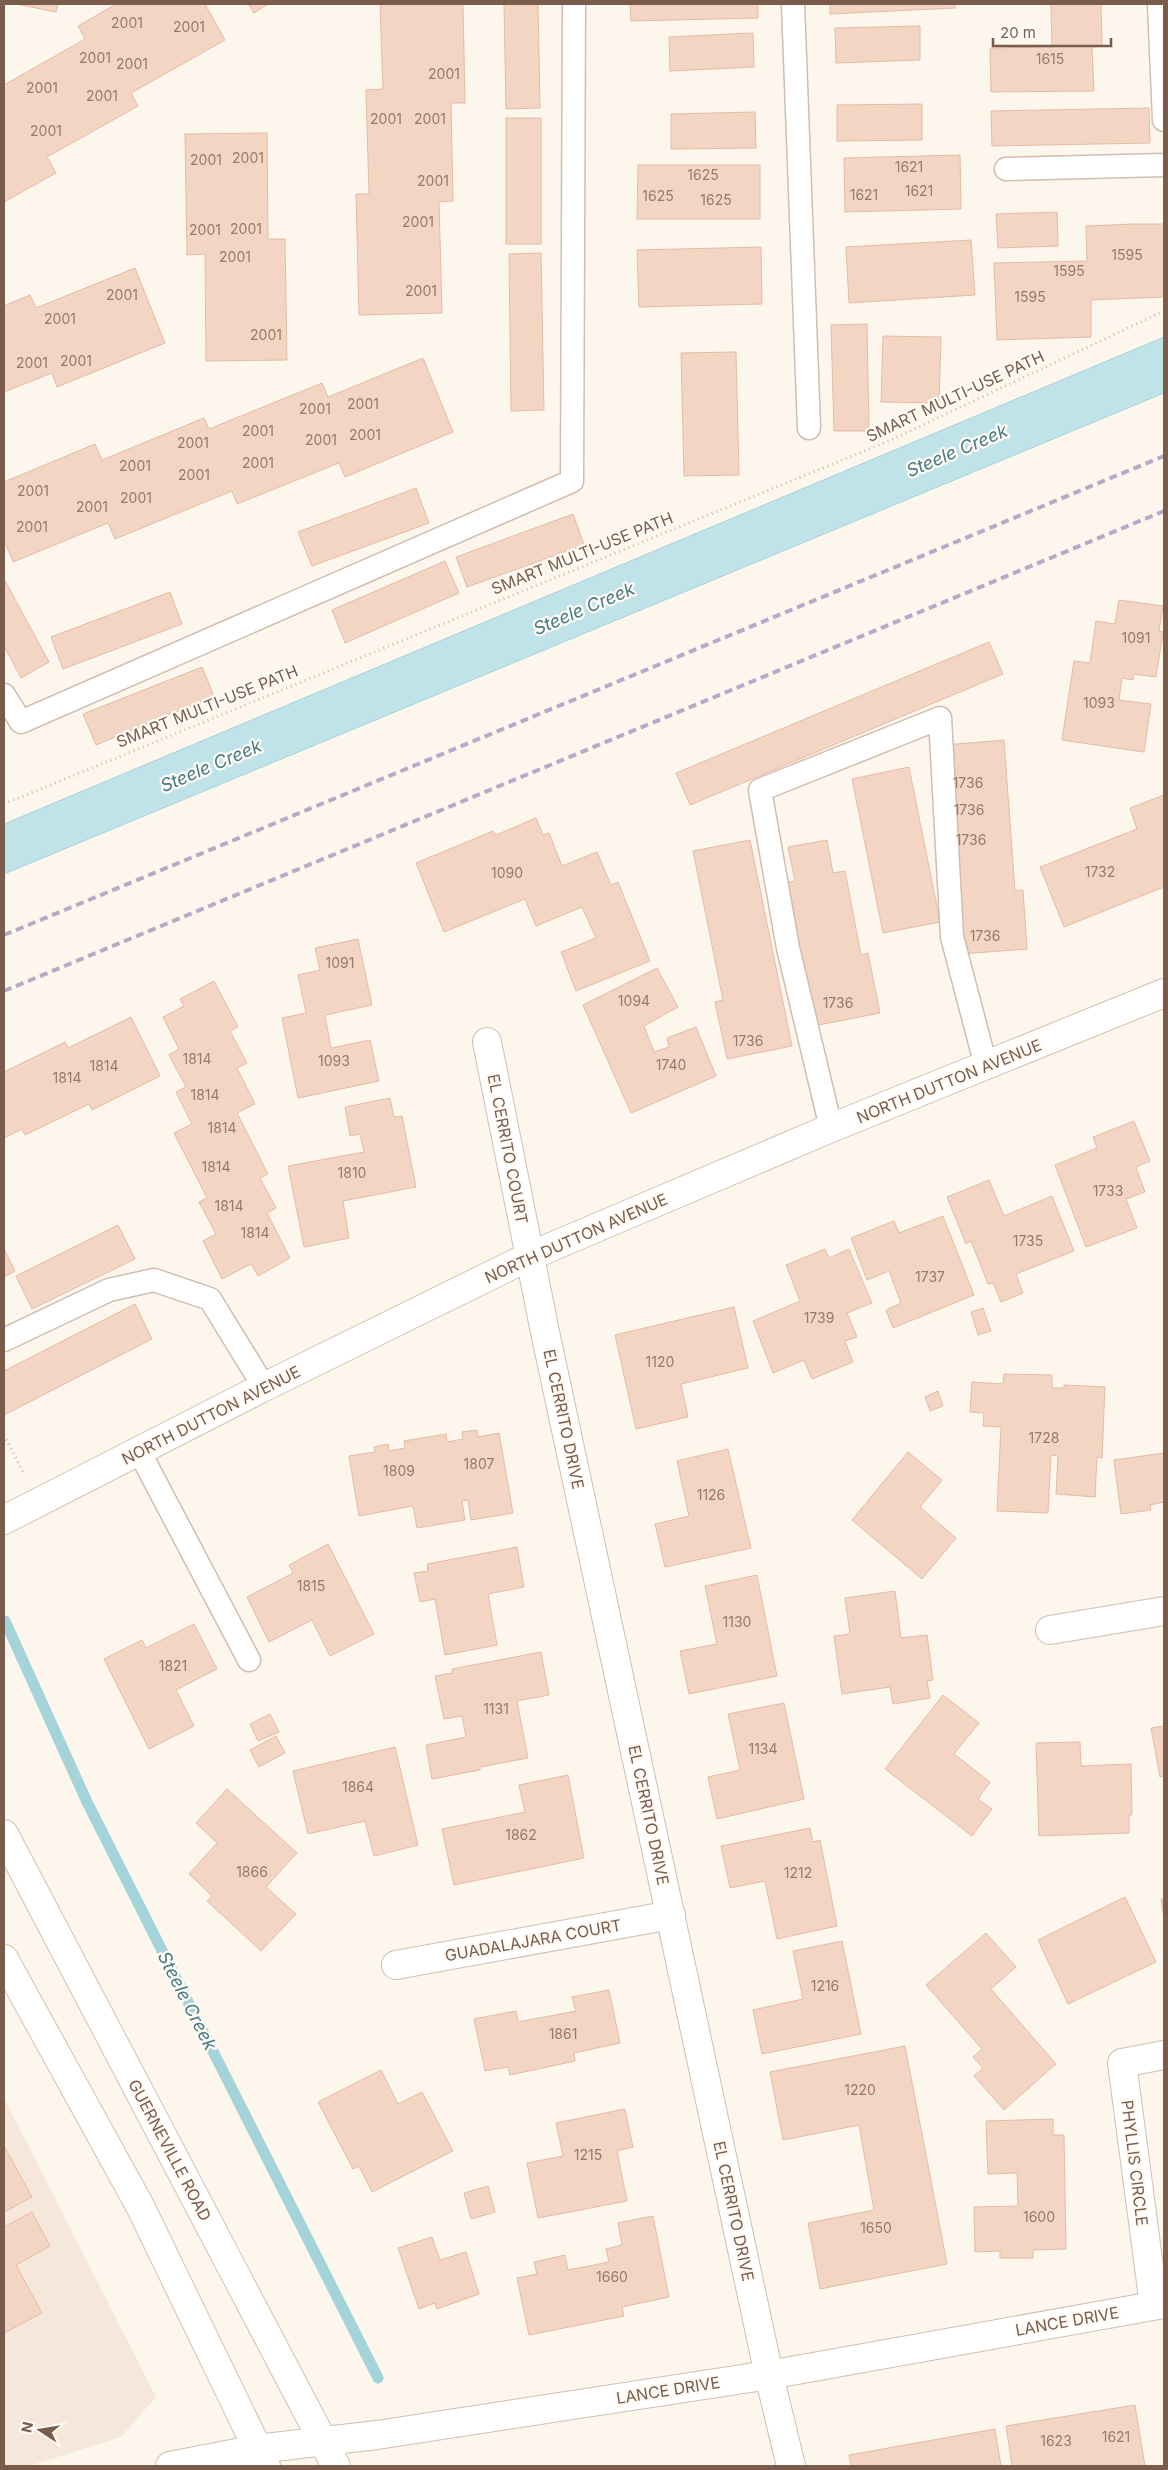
<svg xmlns="http://www.w3.org/2000/svg" width="1168" height="2470" viewBox="0 0 1168 2470" font-family="Inter,sans-serif">
  <style>
    .residential { fill: #f5e8da }
    .water { fill: #bfe3e8; stroke: #a5d3da }
    .lines { fill: none; stroke-linecap: round; stroke-linejoin: round }
    .stream { stroke: #a5d3da; stroke-width: 11 }
    .building { fill: #f3d5c3; stroke: #e6bba3 }
    .lane-casing { stroke: #d1beb0; stroke-width: 25 }
    .street-casing { stroke: #d1beb0; stroke-width: 30 }
    .secondary-casing { stroke: #d6c0b0; stroke-width: 30 }
    .path { stroke: #d9b8a5; stroke-width: 3; stroke-dasharray: 1 4; stroke-linecap: butt }
    .lane { stroke: #fff; stroke-width: 22 }
    .street { stroke: #fff; stroke-width: 28 }
    .secondary { stroke: #fff; stroke-width: 28 }
    .rail { stroke: #b9a8c9; stroke-width: 4; stroke-dasharray: 8 5; stroke-linecap: butt }
    .labels { text-anchor: middle; stroke-width: 4.5; stroke-linejoin: round; paint-order: stroke }
    .number-label { font-size: 14px; fill: #987a6a }
    .street-label { font-size: 16px; fill: #7a5c4d; stroke: #fffaf3 }
    .water-label { font-size: 18px; font-style: italic; fill: #437c86; stroke: #fffaf3 }
  </style>
  <rect width="100%" height="100%" fill="#fdf6ec"/>
  <path class="residential" d="M4 2098 156 2397 121 2437 29 2466H4Z"/>
  <path class="water" d="M1164 337V393L4 874V824Z"/>
  <g class="lines">
    <path class="stream" d="M5 1621 87 1802 378 2378"/>
  </g>
  <g class="building">
    <path d="M16 4H58L56 12Z"/>
    <path d="M116 4H205L225 40 131 93 138 106 47 157 56 173 4 202V85L85 39 78 26Z"/>
    <path d="M248 4H268L254 13Z"/>
    <path d="M380 4H463L465 103H451L453 201 439 202 442 313 359 315 356 194H369L366 90 383 89Z"/>
    <path d="M504 4H538L540 108 506 109Z"/>
    <path d="M630 4H758V18L631 21Z"/>
    <path d="M830 4H955V8L830 14Z"/>
    <path d="M1051 4H1101L1102 46 1092 47 1094 91 991 92 990 48 1052 47Z"/>
    <path d="M920 26V60L836 63 835 28Z"/>
    <path d="M753 33 754 67 670 71 669 37Z"/>
    <path d="M922 104V140L837 141V105Z"/>
    <path d="M1149 108 1150 143 992 146 991 111Z"/>
    <path d="M755 112 756 148 671 149V114Z"/>
    <rect x="506" y="118" width="35" height="126"/>
    <path d="M267 133 268 239H285L287 360 206 361 205 254 187 255 185 134Z"/>
    <path d="M960 155 961 209 845 212 844 158Z"/>
    <path d="M638 165H760V219H637Z"/>
    <path d="M1057 212 1058 246 998 248 996 214Z"/>
    <path d="M1133 224H1164V297L1091 300V337L997 340 994 263 1087 261 1086 226Z"/>
    <path d="M971 240 975 295 849 303 846 247Z"/>
    <path d="M761 247 762 304 639 307 637 250Z"/>
    <path d="M541 253 544 410 511 411 509 254Z"/>
    <path d="M135 268 165 343 57 387 52 373 4 392V306L30 295 36 308Z"/>
    <path d="M867 324 869 431H834L831 325Z"/>
    <path d="M883 336 941 337 939 403 881 402Z"/>
    <path d="M736 352 739 475 684 476 681 353Z"/>
    <path d="M423 358 453 432 345 477 339 463 237 504 232 491 115 539 108 523 13 562 4 540V482L95 444 102 460 204 418 209 429 322 383 328 397Z"/>
    <path d="M416 488 429 523 312 566 298 532Z"/>
    <path d="M573 514 584 545 467 587 456 557Z"/>
    <path d="M445 561 459 593 345 643 332 610Z"/>
    <path d="M4 579 49 662 21 678 4 646Z"/>
    <path d="M170 592 182 624 63 669 51 637Z"/>
    <path d="M1119 600 1163 606 1159 631 1163 632 1156 677 1134 674 1133 680 1122 678 1119 700 1151 704 1144 752 1062 740 1074 661 1090 663 1096 621 1115 624Z"/>
    <path d="M989 642 1003 674 690 805 676 773Z"/>
    <path d="M202 667 214 696 96 745 83 714Z"/>
    <path d="M1004 740 1015 891 1023 890 1027 949 961 954 945 745Z"/>
    <path d="M909 767 940 922 883 933 852 779Z"/>
    <path d="M1164 795V887L1064 927 1040 867 1137 829 1130 808Z"/>
    <path d="M536 818 543 835 549 833 562 866 597 852 611 885 618 882 650 961 576 991 561 952 596 938 582 907 536 926 525 899 444 932 416 863 493 831 496 835Z"/>
    <path d="M750 840 792 1046 727 1059 715 1002 723 1000 693 851Z"/>
    <path d="M827 840 833 873 845 871 861 955 868 953 880 1013 813 1026 786 883 795 881 788 847Z"/>
    <path d="M358 939 372 1005 325 1015 331 1048 370 1040 379 1081 298 1098 282 1018 306 1013 298 975 320 970 315 948Z"/>
    <path d="M657 968 678 1007 644 1026 654 1052 669 1047 667 1038 696 1027 716 1076 631 1113 583 1005Z"/>
    <path d="M214 981 238 1027 230 1031 247 1063 237 1068 255 1104 237 1113 268 1174 260 1178 276 1208 267 1213 290 1258 258 1276 251 1264 222 1279 203 1241 216 1234 199 1202 207 1198 174 1133 192 1124 176 1092 186 1087 169 1055 179 1049 163 1017 184 1006 180 999Z"/>
    <path d="M131 1017 160 1076 92 1110 89 1104 25 1135 22 1129 4 1138V1072L65 1042 68 1048Z"/>
    <path d="M390 1098 394 1117 402 1116 416 1187 343 1201 349 1238 304 1247 288 1166 364 1152 360 1134 350 1136 345 1107Z"/>
    <path d="M1134 1121 1150 1161 1136 1167 1145 1192 1126 1199 1137 1228 1086 1247 1055 1165 1097 1148 1093 1137Z"/>
    <path d="M989 1180 1004 1216 1052 1196 1074 1251 1016 1274 1023 1293 1001 1302 993 1283 988 1284 971 1241 966 1244 947 1197Z"/>
    <path d="M943 1216 974 1295 893 1328 886 1310 901 1303 889 1271 867 1280 851 1238 894 1221 899 1233Z"/>
    <path d="M118 1225 135 1259 32 1309 16 1276Z"/>
    <path d="M4 1249 15 1271 4 1277Z"/>
    <path d="M825 1249 829 1258 849 1249 872 1303 847 1313 857 1337 845 1341 853 1362 812 1379 804 1360 773 1373 753 1321 800 1301 786 1265Z"/>
    <path d="M135 1304 152 1339 4 1415V1371Z"/>
    <path d="M734 1307 748 1368 681 1384 688 1417 636 1429 615 1335Z"/>
    <path d="M983 1308 991 1331 978 1335 971 1312Z"/>
    <path d="M1004 1374 1052 1375V1388H1064V1385L1105 1387 1102 1458 1097 1457 1095 1497 1056 1494 1058 1456 1051 1455 1048 1513 997 1511 1001 1427 983 1426 984 1413 970 1412 972 1382 1003 1384Z"/>
    <path d="M938 1391 943 1406 930 1411 925 1397Z"/>
    <path d="M477 1430 478 1437 499 1433 513 1513 471 1520 468 1500 462 1501 465 1520 417 1528 413 1506 359 1516 349 1456 375 1452 374 1447 388 1444 389 1451 405 1448 404 1441 446 1434 447 1442 463 1439 462 1432Z"/>
    <path d="M728 1449 751 1548 665 1567 655 1524 689 1516 677 1461Z"/>
    <path d="M908 1452 942 1480 920 1507 956 1538 922 1579 852 1520Z"/>
    <path d="M1164 1453V1502L1150 1505 1151 1510 1121 1514 1114 1460Z"/>
    <path d="M328 1544 374 1634 330 1656 312 1620 269 1642 247 1597 293 1573 289 1565Z"/>
    <path d="M517 1547 524 1587 488 1594 497 1645 445 1655 435 1599 420 1602 414 1573 428 1571 427 1564Z"/>
    <path d="M757 1575 777 1676 689 1694 680 1651 717 1644 705 1586Z"/>
    <path d="M895 1591 901 1638 927 1635 933 1680 927 1681 930 1698 893 1704 890 1687 842 1694 834 1636 850 1634 845 1598Z"/>
    <path d="M194 1624 217 1669 176 1690 194 1726 149 1749 104 1659 142 1640 146 1648Z"/>
    <path d="M541 1652 549 1695 517 1701 528 1758 480 1767V1770L432 1779 426 1745 466 1737 462 1716 444 1719 435 1676 452 1673V1669Z"/>
    <path d="M943 1695 979 1723 954 1754 990 1782 978 1799 992 1809 972 1836 885 1769Z"/>
    <path d="M784 1703 804 1799 717 1819 708 1777 740 1770 728 1714Z"/>
    <path d="M270 1714 279 1732 258 1741 250 1724Z"/>
    <path d="M1164 1726V1776L1160 1777 1151 1728Z"/>
    <path d="M276 1736 285 1753 259 1767 250 1750Z"/>
    <path d="M1080 1742 1081 1766 1131 1764 1132 1815H1129V1833L1039 1836 1036 1743Z"/>
    <path d="M395 1747 418 1845 374 1856 365 1821 308 1834 293 1771Z"/>
    <path d="M568 1775 584 1858 454 1885 442 1829 525 1812 519 1785Z"/>
    <path d="M227 1789 297 1853 266 1887 296 1914 261 1951 207 1901 212 1896 189 1874 217 1843 196 1823Z"/>
    <path d="M810 1828 813 1842 820 1840 837 1926 777 1939 765 1881 730 1888 721 1846Z"/>
    <path d="M1125 1897 1156 1962 1068 2004 1038 1940Z"/>
    <path d="M1161 1899H1164V1919Z"/>
    <path d="M986 1933 1016 1967 991 1989 1056 2064 1004 2110 974 2076 983 2068 973 2057 982 2049 926 1985Z"/>
    <path d="M842 1941 861 2034 762 2054 753 2010 803 1999 793 1951Z"/>
    <path d="M609 1990 620 2043 574 2053 575 2061 510 2075 508 2067 485 2071 474 2019 516 2011 518 2022 576 2011 572 1997Z"/>
    <path d="M905 2046 947 2264 820 2289 808 2223 874 2210 859 2125 783 2140 770 2072Z"/>
    <path d="M381 2070 398 2104 422 2092 453 2151 372 2192 359 2166 353 2169 318 2102Z"/>
    <path d="M625 2109 633 2147 617 2151 627 2201 538 2218 527 2163 563 2156 556 2123Z"/>
    <path d="M1053 2119V2135H1064L1066 2249 1033 2250V2258H1000V2251L975 2252 974 2207 1018 2206 1017 2173 988 2174 986 2121Z"/>
    <path d="M4 2146 32 2197 4 2212Z"/>
    <path d="M488 2186 495 2212 471 2219 464 2193Z"/>
    <path d="M32 2212 50 2246 16 2265 42 2313 4 2333V2227Z"/>
    <path d="M653 2216 669 2297 622 2307 624 2316 529 2335 517 2278 537 2274 534 2262 565 2255 568 2270 609 2262 606 2249 622 2245 618 2223Z"/>
    <path d="M432 2237 440 2260 466 2252 479 2294 437 2309 435 2303 419 2309 398 2248Z"/>
    <path d="M1135 2405 1145 2466H1012L1006 2426Z"/>
    <path d="M995 2429 1001 2466H851L849 2455Z"/>
  </g>
  <g class="lines">
    <g class="lane-casing">
      <g id="lane">
        <path d="M793 4 809 428"/>
        <path d="M1159 4 1164 120"/>
        <path d="M1006 169 1164 165"/>
        <path d="M4 695 21 722 572 481 574 4"/>
        <path d="M831 1128 788 948 760 790 940 718 952 937 986 1066"/>
        <path d="M4 1340 109 1290 154 1280 210 1299 264 1387"/>
        <path d="M139 1451 249 1660"/>
      </g>
    </g>
    <g class="street-casing">
      <g id="street">
        <path d="M487 1042 545 1332 769 2375 791 2466"/>
        <path d="M1050 1630 1164 1611"/>
        <path d="M396 1965 671 1915"/>
        <path d="M1154 2305 1122 2063 1164 2055"/>
        <path d="M170 2466 257 2449 377 2435 769 2375 1164 2304"/>
      </g>
    </g>
    <g class="secondary-casing">
      <g id="secondary">
        <path d="M4 1520 264 1387 530 1256 831 1128 1164 993"/>
        <path d="M4 1834 336 2466"/>
        <path d="M4 1959 140 2206 266 2466"/>
      </g>
    </g>
    <g class="path">
      <path d="M4 804 891 440 1164 311"/>
      <path d="M4 1435 23 1472"/>
    </g>
    <use href="#lane" class="lane"/>
    <use href="#street" class="street"/>
    <use href="#secondary" class="secondary"/>
    <g class="rail">
      <path d="M4 935 1164 456"/>
      <path d="M4 991 1164 511"/>
    </g>
  </g>
  <g class="labels">
    <g class="number-label">
      <text x="127" y="28">2001</text>
      <text x="189" y="32">2001</text>
      <text x="95" y="63">2001</text>
      <text x="1050" y="64">1615</text>
      <text x="132" y="69">2001</text>
      <text x="444" y="79">2001</text>
      <text x="42" y="93">2001</text>
      <text x="102" y="101">2001</text>
      <text x="386" y="124">2001</text>
      <text x="430" y="124">2001</text>
      <text x="46" y="136">2001</text>
      <text x="248" y="163">2001</text>
      <text x="206" y="165">2001</text>
      <text x="909" y="172">1621</text>
      <text x="703" y="180">1625</text>
      <text x="433" y="186">2001</text>
      <text x="919" y="196">1621</text>
      <text x="864" y="200">1621</text>
      <text x="658" y="201">1625</text>
      <text x="716" y="205">1625</text>
      <text x="418" y="227">2001</text>
      <text x="246" y="234">2001</text>
      <text x="205" y="235">2001</text>
      <text x="1127" y="260">1595</text>
      <text x="235" y="262">2001</text>
      <text x="1069" y="276">1595</text>
      <text x="421" y="296">2001</text>
      <text x="122" y="300">2001</text>
      <text x="1030" y="302">1595</text>
      <text x="60" y="324">2001</text>
      <text x="266" y="340">2001</text>
      <text x="76" y="366">2001</text>
      <text x="32" y="368">2001</text>
      <text x="363" y="409">2001</text>
      <text x="315" y="414">2001</text>
      <text x="258" y="436">2001</text>
      <text x="365" y="440">2001</text>
      <text x="321" y="445">2001</text>
      <text x="193" y="448">2001</text>
      <text x="258" y="468">2001</text>
      <text x="135" y="471">2001</text>
      <text x="194" y="480">2001</text>
      <text x="33" y="496">2001</text>
      <text x="136" y="503">2001</text>
      <text x="92" y="512">2001</text>
      <text x="32" y="532">2001</text>
      <text x="1136" y="643">1091</text>
      <text x="1099" y="708">1093</text>
      <text x="968" y="788">1736</text>
      <text x="969" y="815">1736</text>
      <text x="971" y="845">1736</text>
      <text x="1100" y="877">1732</text>
      <text x="507" y="878">1090</text>
      <text x="985" y="941">1736</text>
      <text x="340" y="968">1091</text>
      <text x="634" y="1006">1094</text>
      <text x="838" y="1008">1736</text>
      <text x="748" y="1046">1736</text>
      <text x="197" y="1064">1814</text>
      <text x="334" y="1066">1093</text>
      <text x="671" y="1070">1740</text>
      <text x="104" y="1071">1814</text>
      <text x="67" y="1083">1814</text>
      <text x="205" y="1100">1814</text>
      <text x="222" y="1133">1814</text>
      <text x="216" y="1172">1814</text>
      <text x="352" y="1178">1810</text>
      <text x="1108" y="1196">1733</text>
      <text x="229" y="1211">1814</text>
      <text x="255" y="1238">1814</text>
      <text x="1028" y="1246">1735</text>
      <text x="930" y="1282">1737</text>
      <text x="819" y="1323">1739</text>
      <text x="660" y="1367">1120</text>
      <text x="1044" y="1443">1728</text>
      <text x="479" y="1469">1807</text>
      <text x="399" y="1476">1809</text>
      <text x="711" y="1500">1126</text>
      <text x="311" y="1591">1815</text>
      <text x="737" y="1627">1130</text>
      <text x="173" y="1671">1821</text>
      <text x="496" y="1714">1131</text>
      <text x="763" y="1754">1134</text>
      <text x="358" y="1792">1864</text>
      <text x="521" y="1840">1862</text>
      <text x="252" y="1877">1866</text>
      <text x="798" y="1878">1212</text>
      <text x="825" y="1991">1216</text>
      <text x="563" y="2039">1861</text>
      <text x="860" y="2095">1220</text>
      <text x="588" y="2160">1215</text>
      <text x="1039" y="2222">1600</text>
      <text x="876" y="2233">1650</text>
      <text x="612" y="2282">1660</text>
      <text x="1116" y="2442">1621</text>
      <text x="1056" y="2446">1623</text>
    </g>
    <g class="street-label">
      <text transform="translate(955 396) rotate(-25)" y="6">SMART MULTI-USE PATH</text>
      <text transform="translate(582 553) rotate(-22)" y="6">SMART MULTI-USE PATH</text>
      <text transform="translate(207 706) rotate(-22)" y="6">SMART MULTI-USE PATH</text>
      <text transform="translate(949 1081) rotate(-22)" y="6">NORTH DUTTON AVENUE</text>
      <text transform="translate(508 1149) rotate(79)" y="6">EL CERRITO COURT</text>
      <text transform="translate(576 1238) rotate(-24)" y="6">NORTH DUTTON AVENUE</text>
      <text transform="translate(211 1415) rotate(-27)" y="6">NORTH DUTTON AVENUE</text>
      <text transform="translate(564 1419) rotate(78)" y="6">EL CERRITO DRIVE</text>
      <text transform="translate(649 1815) rotate(78)" y="6">EL CERRITO DRIVE</text>
      <text transform="translate(533 1940) rotate(-10)" y="6">GUADALAJARA COURT</text>
      <text transform="translate(170 2150) rotate(62)" y="6">GUERNEVILLE ROAD</text>
      <text transform="translate(1135 2163) rotate(83)" y="6">PHYLLIS CIRCLE</text>
      <text transform="translate(734 2211) rotate(78)" y="6">EL CERRITO DRIVE</text>
      <text transform="translate(1067 2321) rotate(-10)" y="6">LANCE DRIVE</text>
      <text transform="translate(668 2390) rotate(-9)" y="6">LANCE DRIVE</text>
    </g>
    <g class="water-label">
      <text transform="translate(957 451) rotate(-23)" y="6">Steele Creek</text>
      <text transform="translate(584 609) rotate(-23)" y="6">Steele Creek</text>
      <text transform="translate(211 766) rotate(-23)" y="6">Steele Creek</text>
      <text transform="translate(187 2001) rotate(63)" y="6">Steele Creek</text>
    </g>
  </g>
  <rect width="1168" height="2470" fill="none" stroke="#7a5c4d" stroke-width="10"/>
  <g transform="translate(40 2430) rotate(282)" stroke="#fffaf3" stroke-width="4" paint-order="stroke">
  <path d="M0-4L9 19L0 12L-9 19Z" fill="#7a5c4d"/>
  <text y="-8" font-size="14" font-weight="bold" text-anchor="middle" fill="#7a5c4d">N</text>
  </g>
  <path d="M993 38v8h118v-8" fill="none" stroke="#7a5c4d" stroke-width="2.5"/>
  <text x="1000" y="38" font-size="15" fill="#7a5c4d" stroke="#fffaf3" stroke-width="4" paint-order="stroke">20 m</text>
</svg>
